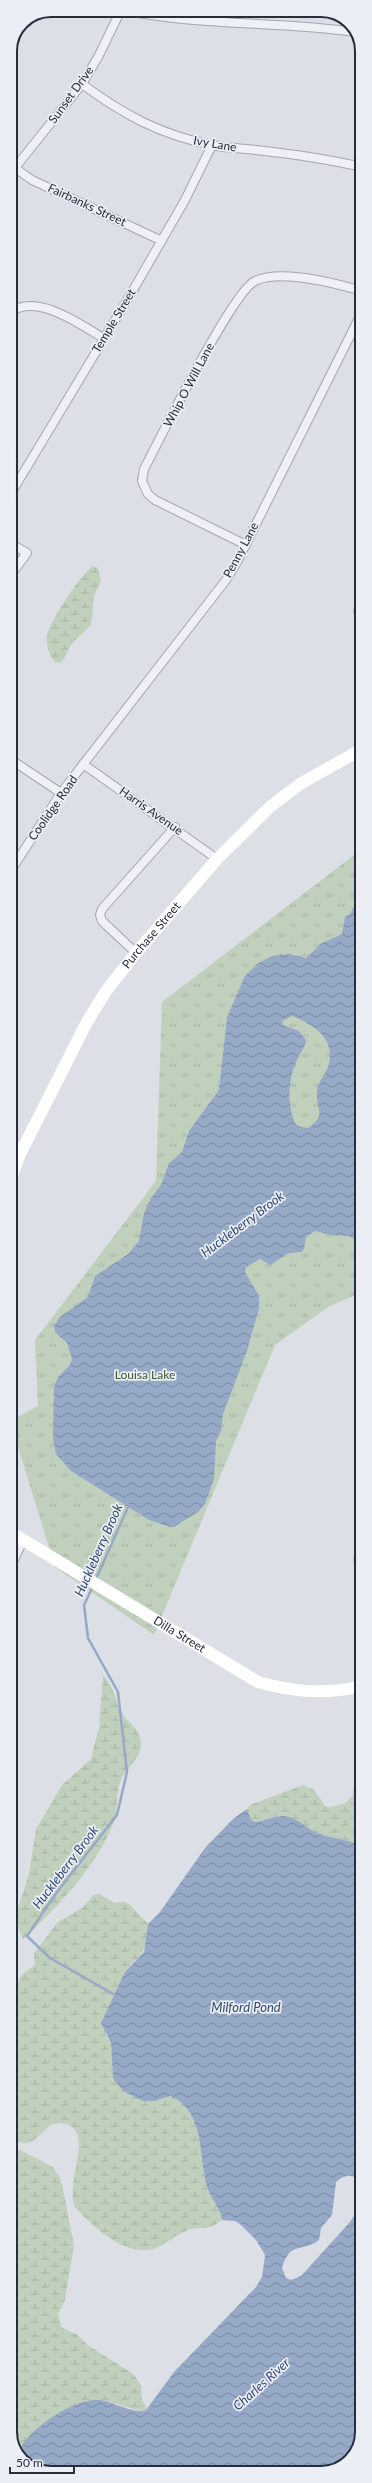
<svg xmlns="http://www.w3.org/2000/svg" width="372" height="2483" viewBox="0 0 372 2483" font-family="Lato,sans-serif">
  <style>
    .grass { fill: url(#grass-tufts) }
    .wetland { fill: url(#wetland-marsh) }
    .water { fill: url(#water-waves); fill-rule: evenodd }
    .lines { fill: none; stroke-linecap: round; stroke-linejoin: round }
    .stream { stroke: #96aac7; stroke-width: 2.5 }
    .minor-casing { stroke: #a2a6b0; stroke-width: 10 }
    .tertiary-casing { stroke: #a2a6b0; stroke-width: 12 }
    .minor { stroke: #eff0f5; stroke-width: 8 }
    .tertiary { stroke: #eff0f5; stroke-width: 10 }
    .secondary { stroke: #fff; stroke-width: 12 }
    .labels { text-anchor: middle; stroke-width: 3.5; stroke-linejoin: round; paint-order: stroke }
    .street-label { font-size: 12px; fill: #262d3d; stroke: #ebeef4 }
    .park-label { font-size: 12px; fill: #385833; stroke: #ebeef4 }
    .water-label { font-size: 13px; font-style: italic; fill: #304870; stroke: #ebeef4 }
    .rim { fill: none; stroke: #262d3d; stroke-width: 2 }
  </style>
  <defs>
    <pattern id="grass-tufts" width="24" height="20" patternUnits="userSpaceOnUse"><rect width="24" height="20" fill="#c1d0bd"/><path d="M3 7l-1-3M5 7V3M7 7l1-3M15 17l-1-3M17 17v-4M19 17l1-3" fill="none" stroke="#a6b3a3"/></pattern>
    <pattern id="wetland-marsh" width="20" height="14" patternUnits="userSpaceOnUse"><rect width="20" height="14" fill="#c1d0bd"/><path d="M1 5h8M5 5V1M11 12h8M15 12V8" fill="none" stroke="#a6b3a3"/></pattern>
    <pattern id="water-waves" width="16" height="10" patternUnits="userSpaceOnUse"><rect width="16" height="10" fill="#96aac7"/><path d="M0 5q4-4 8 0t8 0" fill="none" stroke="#7a8ba3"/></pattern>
  </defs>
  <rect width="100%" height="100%" fill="#dcdfe6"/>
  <path class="grass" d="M362 849V1292L328 1307 275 1345 154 1635 55 1567 10 1421 38 1406 35 1340 156 1181 162 1002Z"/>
  <g class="wetland">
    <path d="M93 566 98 568 101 581 94 596 91 625 71 644 64 659 60 663 55 662C49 655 46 646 47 636 50 620 80 575 93 566Z"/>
    <path d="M362 1507V1577C343 1552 359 1560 360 1543 361 1538 356 1531 355 1525Z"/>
    <path d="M103 1675C116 1691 114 1697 122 1713 129 1724 140 1728 141 1743 142 1757 127 1768 121 1780 115 1793 119 1808 114 1822 95 1868 59 1906 23 1939L18 1928 17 1911 29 1874 36 1829 62 1785 91 1759 99 1727Z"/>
    <path d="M362 1771V1846C347 1838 330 1839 315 1832 303 1826 296 1816 282 1816 274 1816 264 1821 255 1822L251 1820 247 1809 250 1805 303 1785 313 1789 326 1807C367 1805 345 1782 362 1771Z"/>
    <path d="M99 1894 114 1903 125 1902 130 1905 148 1924C146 1941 147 1953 132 1963L105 2034 111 2043 113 2078 160 2100 171 2096C206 2113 198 2156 207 2187 210 2196 223 2214 222 2220 204 2234 202 2224 186 2231 174 2236 165 2245 153 2249 124 2256 93 2227 75 2207 63 2180 102 2122 55 2123 35 2133 36 2152 10 2138V1996L22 1975 35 1965 34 1953 58 1922 82 1908 94 1895Z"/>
    <path d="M10 2150H20L53 2167 61 2180 74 2245 65 2300 58 2314 62 2328 76 2334 89 2346 133 2374 141 2385 142 2400 147 2408 143 2412 110 2402 20 2448 18 2453 10 2437Z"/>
  </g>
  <g class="water">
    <path d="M362 889V1242L348 1236 331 1235 315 1231 306 1237 304 1249 301 1252 289 1253 270 1265 260 1259 246 1267 245 1272 259 1296V1308L247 1351 223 1414 221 1431 216 1441 214 1479 205 1504 198 1512 175 1526 170 1527 149 1520 71 1471 56 1454 53 1438 54 1387 58 1377 70 1365 72 1359 67 1343 55 1332 54 1326 60 1317 88 1297 95 1276 128 1254 139 1241 144 1213 151 1198 161 1185 169 1163 182 1152 189 1131 219 1090 227 1017 245 976 257 964 272 956 289 954 306 958 322 943 342 934 345 917 350 914ZM292 1016C315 1025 337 1040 328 1067 325 1075 318 1082 317 1090 315 1109 328 1115 308 1128L297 1126C286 1108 288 1078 297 1060 300 1053 305 1048 306 1040L299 1031 283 1025 282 1021Z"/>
    <path d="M247 1809 251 1820 255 1822C264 1821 274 1816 282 1816 296 1816 303 1826 315 1832 330 1839 347 1838 362 1846V2184C355 2174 346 2173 336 2182L332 2215 321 2228 319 2240C302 2253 290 2240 282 2268L286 2278 291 2280 301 2276 350 2222 362 2203V2432L352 2459 326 2473H46L22 2461 18 2453C26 2431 69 2402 93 2400 108 2398 135 2416 146 2410L174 2372 256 2287 262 2277 265 2255 256 2240 240 2224 235 2221 222 2220C223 2214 210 2196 207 2187 198 2156 206 2113 171 2096L155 2101H143L123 2091 113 2078 111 2043 101 2023 125 1972 144 1952 148 1924 160 1912 205 1848 233 1819Z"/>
  </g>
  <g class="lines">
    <g class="stream">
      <path d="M96 1579 129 1505"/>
      <path d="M93 1586 84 1605 88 1638 118 1692 127 1772 117 1815 57 1892 27 1936 50 1958 115 1995"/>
    </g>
    <g class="minor-casing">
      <g id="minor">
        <path d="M123 10C199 26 278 21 355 32"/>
        <path d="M82 84C124 115 159 134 211 145 225 148 241 148 256 150 292 154 327 159 362 167"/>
        <path d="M15 168 32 180 160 240"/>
        <path d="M10 174 82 84 98 57 121 10"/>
        <path d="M10 313C35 292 80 324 103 338"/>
        <path d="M10 495 132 292 185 200 212 145"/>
        <path d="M10 543 27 553 10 576"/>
        <path d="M246 545 155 500 148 494 142 481 144 469C160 439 232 292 255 281 280 269 335 283 362 291"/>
        <path d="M358 611 362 618"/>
        <path d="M10 759 61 793"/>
        <path d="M83 764 217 859"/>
        <path d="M10 872 61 793 226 580 237 562 362 312"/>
        <path d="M136 953 102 921 100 915 102 909 175 827"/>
        <path d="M10 1148 20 1154"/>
      </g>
    </g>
    <g class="tertiary-casing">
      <path id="tertiary" d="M10 1566 22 1540"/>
    </g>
    <use href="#minor" class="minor"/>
    <use href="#tertiary" class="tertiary"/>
    <g class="secondary">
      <path id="s1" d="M10 1181 20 1154 87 1022 106 991 136 953 217 859 271 806 300 784 362 749"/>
      <path id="s2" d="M10 1532 258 1682C294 1692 325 1695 362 1686"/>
    </g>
  </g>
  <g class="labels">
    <g class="street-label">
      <text transform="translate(71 95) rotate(-54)" y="4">Sunset Drive</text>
      <text transform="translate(215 144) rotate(10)" y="4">Ivy Lane</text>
      <text transform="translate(87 205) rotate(25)" y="4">Fairbanks Street</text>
      <text transform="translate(114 321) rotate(-59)" y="4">Temple Street</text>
      <text transform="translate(189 385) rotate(-62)" y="4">Whip O Will Lane</text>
      <text transform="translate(241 550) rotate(-62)" y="4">Penny Lane</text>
      <text transform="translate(53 808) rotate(-55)" y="4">Coolidge Road</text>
      <text transform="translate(151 811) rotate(35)" y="4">Harris Avenue</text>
      <text dy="4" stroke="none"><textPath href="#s1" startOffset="285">Purchase Street</textPath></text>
      <text dy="4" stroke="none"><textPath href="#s2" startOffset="198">Dilla Street</textPath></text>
    </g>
    <g class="park-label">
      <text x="145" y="1379">Louisa Lake</text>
    </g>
    <g class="water-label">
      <text transform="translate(242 1224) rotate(-37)" y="5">Huckleberry Brook</text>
      <text transform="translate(98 1550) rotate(-66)" y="5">Huckleberry Brook</text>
      <text transform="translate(65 1867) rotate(-53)" y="5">Huckleberry Brook</text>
      <text x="246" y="2012">Milford Pond</text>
      <text transform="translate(261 2384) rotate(-42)" y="5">Charles River</text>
    </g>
  </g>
  <path d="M0 0H372V2483H0ZM51 17H321A34 34 0 0 1 355 51V2432A34 34 0 0 1 321 2466H51A34 34 0 0 1 17 2432V51A34 34 0 0 1 51 17Z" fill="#ebeef4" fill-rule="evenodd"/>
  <path class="rim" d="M51 17H321A34 34 0 0 1 355 51V2432A34 34 0 0 1 321 2466H51A34 34 0 0 1 17 2432V51A34 34 0 0 1 51 17Z"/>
  <path d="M10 2467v6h64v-6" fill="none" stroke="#262d3d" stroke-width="2"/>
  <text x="16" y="2467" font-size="12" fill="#262d3d" stroke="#ebeef4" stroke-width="3" paint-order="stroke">50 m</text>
</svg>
